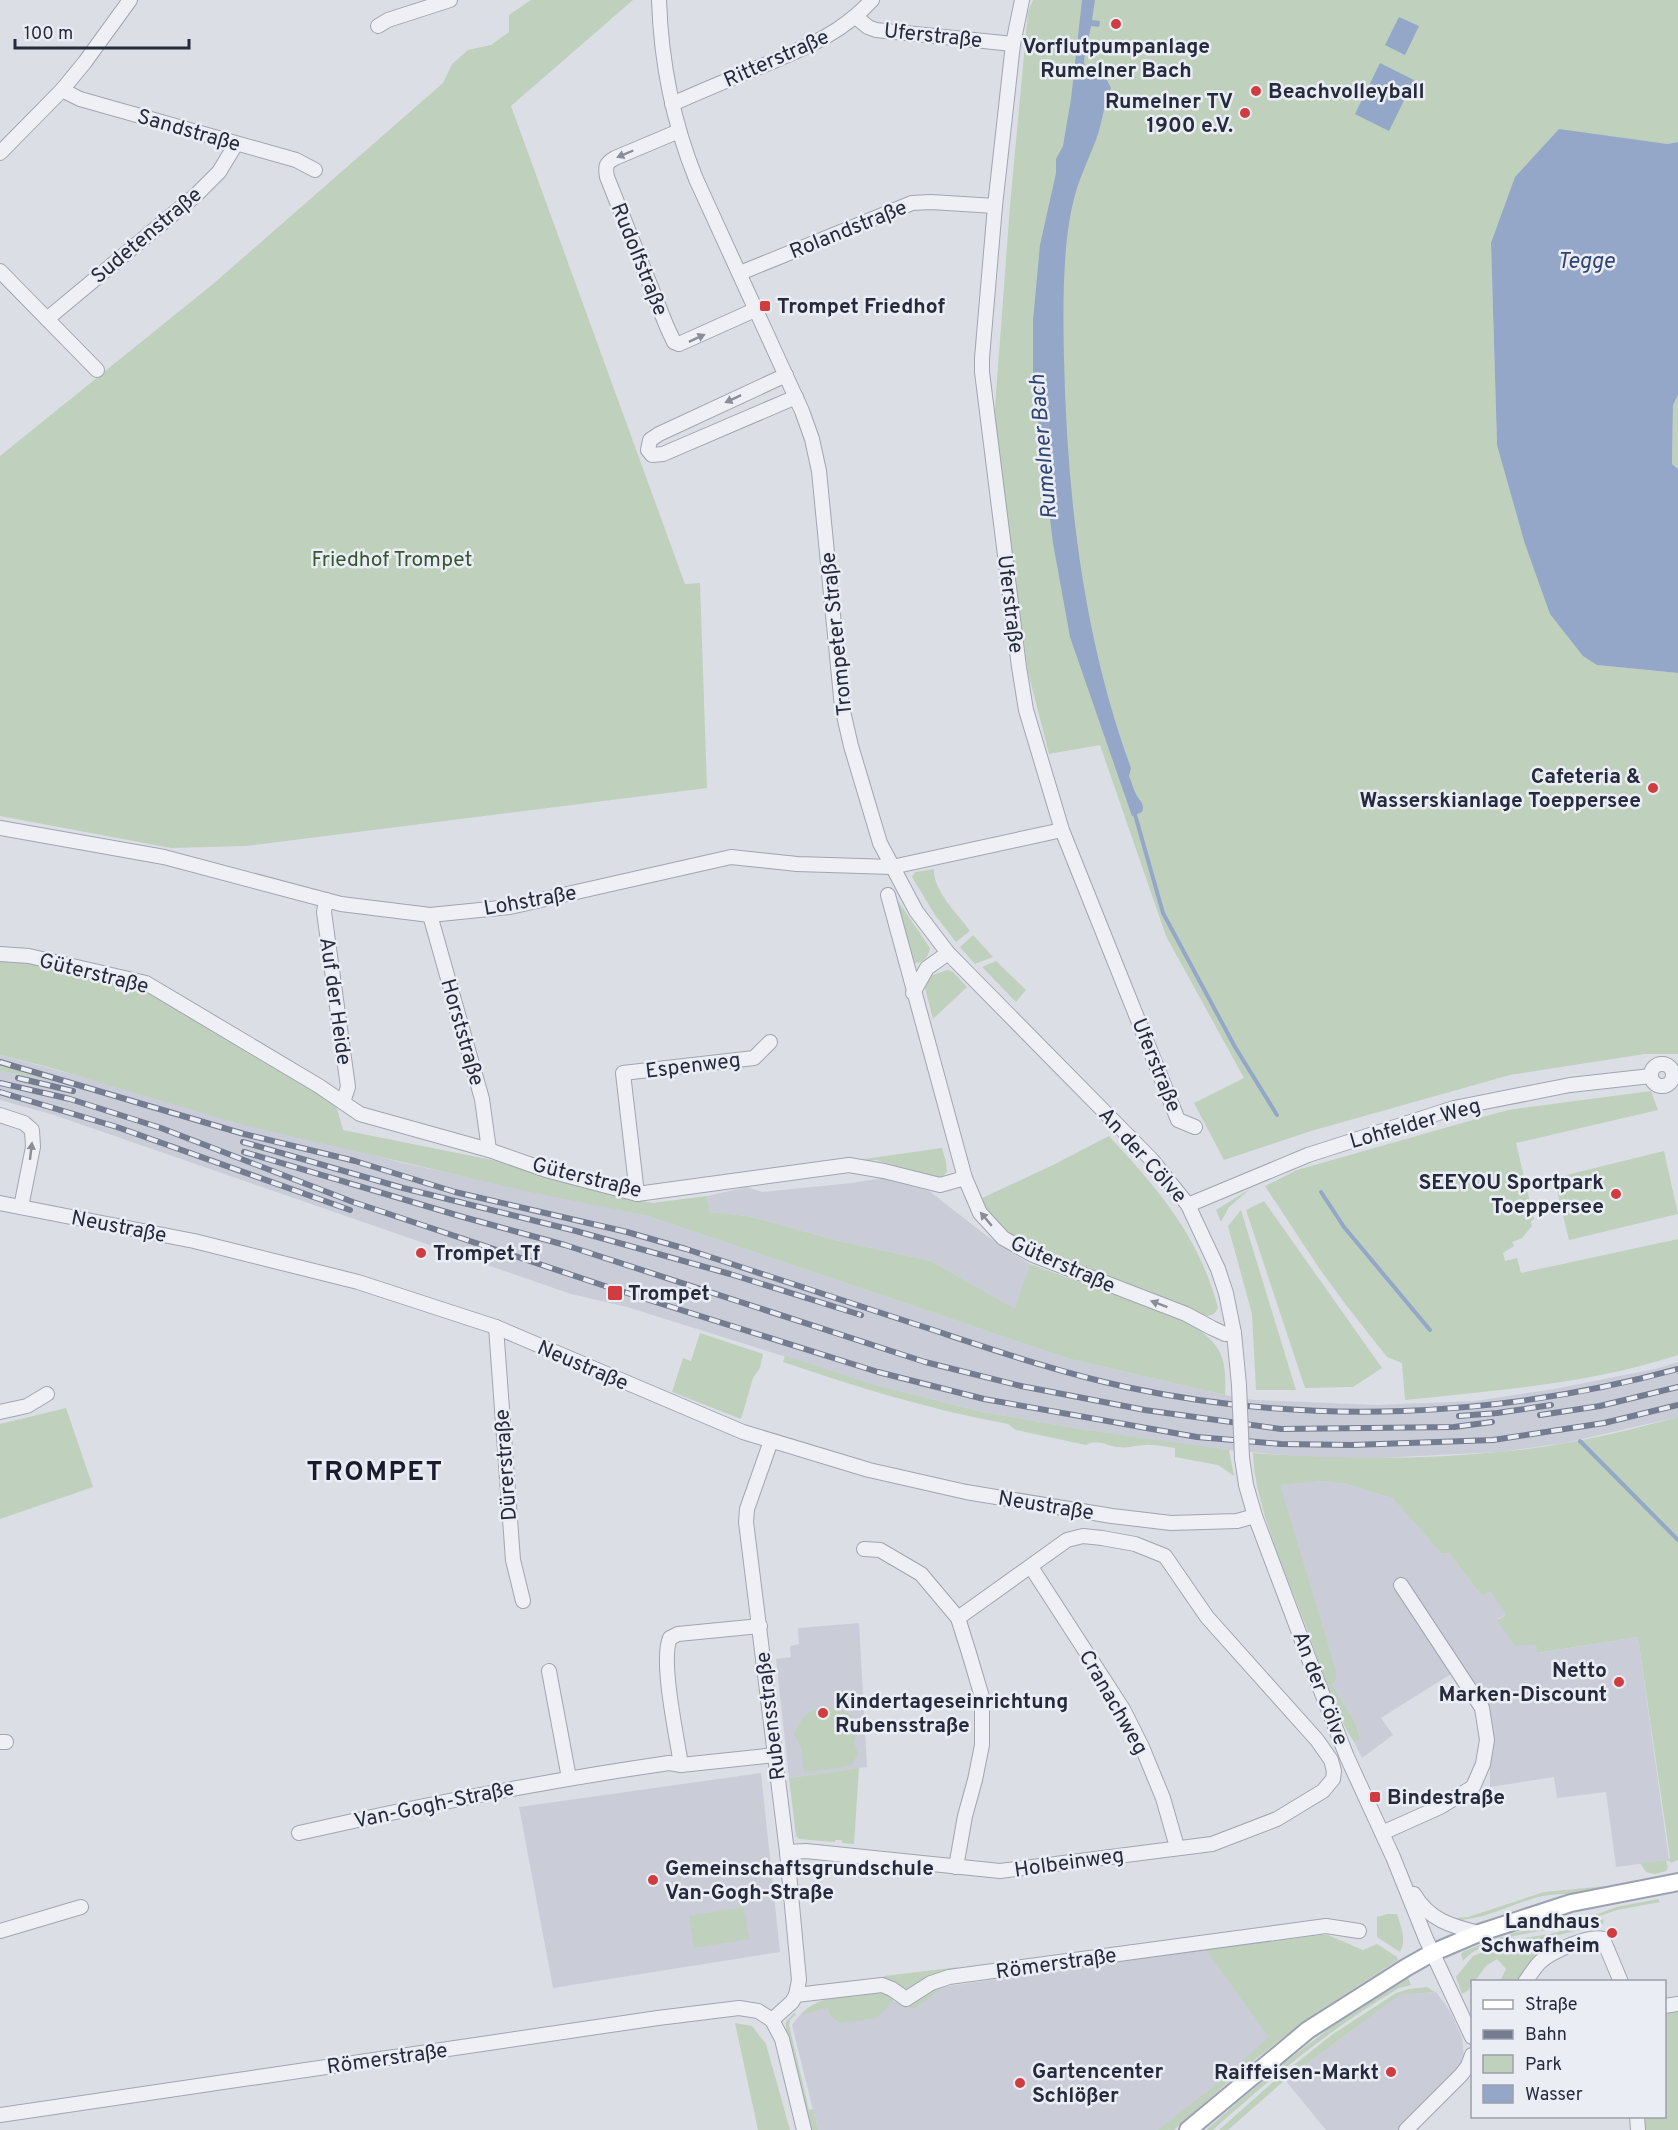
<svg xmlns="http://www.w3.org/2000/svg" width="1678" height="2130" viewBox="0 0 1678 2130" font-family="Overpass,sans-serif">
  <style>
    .built { fill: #cacdd8 }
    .green { fill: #bfd0bc }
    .water { fill: #95a7c8 }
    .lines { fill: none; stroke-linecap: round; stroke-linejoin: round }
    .stream { stroke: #95a7c8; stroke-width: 4 }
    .minor-casing { stroke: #a1a5b0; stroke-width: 16 }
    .major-casing { stroke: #9ba1b2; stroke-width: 20 }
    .minor { stroke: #eef0f5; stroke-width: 14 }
    .major { stroke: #fff; stroke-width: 16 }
    .rail-casing { stroke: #757c90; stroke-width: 6 }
    .rail { stroke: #ebedf4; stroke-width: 4; stroke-dasharray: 11; stroke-linecap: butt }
    .minor-bridge-casing { stroke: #a1a5b0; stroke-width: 16; stroke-linecap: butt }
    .minor-bridge { stroke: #eef0f5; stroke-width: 14 }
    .oneway { fill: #8a8e98 }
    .poi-dot { fill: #d03c40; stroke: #ebedf4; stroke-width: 2 }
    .labels { text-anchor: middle; stroke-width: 5; stroke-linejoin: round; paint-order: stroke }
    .street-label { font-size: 21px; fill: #252b3c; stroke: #ebedf4 }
    .poi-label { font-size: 21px; font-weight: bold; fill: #252b3c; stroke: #ebedf4; text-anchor: start }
    .park-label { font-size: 21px; fill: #355832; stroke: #ebedf4 }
    .water-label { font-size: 22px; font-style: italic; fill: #2f4471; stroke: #ebedf4 }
    .district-label { font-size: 27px; font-weight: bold; letter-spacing: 1.5px; fill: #181c2d; stroke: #ebedf4 }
  </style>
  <rect width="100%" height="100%" fill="#dcdee6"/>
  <g class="built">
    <path d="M0 1055 403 1163 648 1216 1070 1359 1225 1395 1255 1400 1377 1405 1475 1401 1554 1389 1655 1369 1678 1362V1417L1565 1443 1500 1452 1378 1458H1317L1217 1449 1087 1430 983 1412 872 1384 627 1307 571 1294 54 1115 0 1100V1071L44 1079 0 1065Z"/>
    <path d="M882 1178 929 1191 987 1236 1030 1264 1016 1310 931 1261 835 1240 748 1216 710 1212 707 1196 747 1187 762 1192 852 1183Z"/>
    <path d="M1324 1481 1346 1484 1392 1498 1442 1554 1449 1553 1482 1596 1491 1590 1506 1615 1497 1619 1536 1644 1538 1653 1638 1637 1669 1860 1616 1867 1606 1792 1557 1798 1554 1777 1490 1787V1727L1454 1672 1381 1718 1393 1735 1362 1758 1354 1742 1361 1740 1354 1720 1332 1685 1336 1680V1670L1279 1485Z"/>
    <path d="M859 1623 867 1767 789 1778 776 1659 791 1657 790 1646 799 1644 798 1628Z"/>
    <path d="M761 1773 780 1952 553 1988 519 1807Z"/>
    <path d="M1206 1950 1216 1955 1275 2038 1163 2130H818L792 2025 800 2015 811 2009 893 2001 907 2006 934 1988Z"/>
    <path d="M1436 1992 1450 2011 1462 2037 1464 2056 1461 2067 1400 2130H1326L1285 2080 1400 1995Z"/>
  </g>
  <g class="green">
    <path d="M531 0H633L511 106 685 584 700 583 707 788 246 846 171 848 0 816V456L213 284 443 83 452 64 468 50 491 45 509 32V15Z"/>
    <path d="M1033 0H1678V142L1667 144 1491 243 1497 445 1597 665 1678 673V1054H1645L1510 1075 1311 1131 1224 1160 1194 1103 1244 1078 1166 936 1100 745 1049 754 1028 672 994 421 1010 206 1028 12Z"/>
    <path d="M1678 395V469L1672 464 1673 404Z"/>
    <path d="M934 869C933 891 958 914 970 931L956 942 935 915 912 877 915 872Z"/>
    <path d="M898 901 930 948C928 958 923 964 913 963L896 902Z"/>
    <path d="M973 935 993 957 975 964 960 947Z"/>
    <path d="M0 960 38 963 62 971 116 982 115 991 124 992C132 986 137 986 147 988L293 1074 336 1105 343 1130 497 1161 620 1196 652 1203 707 1196 710 1212 748 1216 835 1240 931 1261 1015 1309 1030 1264 1189 1322C1221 1345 1227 1355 1225 1395L1070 1359 648 1216 526 1191 244 1125 48 1067 0 1055Z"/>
    <path d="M996 961 1026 990 1016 1002 982 967Z"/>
    <path d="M948 970 953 972 967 987 933 1019 925 988 932 975Z"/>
    <path d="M0 1065 45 1077 44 1079 0 1071Z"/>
    <path d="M1651 1091 1658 1110 1516 1143 1534 1219 1531 1221 1532 1226 1522 1238 1512 1242 1514 1246 1503 1253 1505 1261 1517 1258 1521 1273 1678 1239V1355C1590 1384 1497 1390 1405 1400L1402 1363 1387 1357 1346 1305 1319 1268 1265 1186 1297 1170 1508 1110Z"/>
    <path d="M1109 1136C1158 1189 1199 1236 1218 1308L1214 1314 1207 1316C1181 1306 1156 1294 1130 1285 1079 1267 1005 1252 980 1199L1053 1165Z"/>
    <path d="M942 1148 946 1162 947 1172 943 1176 937 1178 876 1160 860 1162 857 1160Z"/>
    <path d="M1664 1151 1678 1214 1569 1240 1554 1178Z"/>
    <path d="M1250 1189 1229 1207 1221 1222 1216 1210Z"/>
    <path d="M1264 1201 1382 1368 1353 1387 1305 1388 1246 1210Z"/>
    <path d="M1241 1210 1296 1390H1256L1252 1314 1228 1226Z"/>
    <path d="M700 1333 763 1354 760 1368 753 1378 741 1419 672 1392 683 1358 691 1361Z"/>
    <path d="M785 1356 872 1384 983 1412 1087 1430 1229 1450 1234 1476 1218 1465 1175 1457V1448C1167 1447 1159 1445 1151 1445 1139 1444 1130 1449 1118 1447 1106 1446 1098 1438 1086 1445L1016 1430 1008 1424C931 1410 857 1387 783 1362Z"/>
    <path d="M66 1408 93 1487 0 1519V1424Z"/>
    <path d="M1678 1417V1860L1671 1863 1670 1861H1666L1668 1867 1666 1871 1655 1874 1646 1872 1640 1863 1669 1860 1670 1858 1638 1637 1537 1653 1536 1644 1515 1646 1497 1620 1506 1615 1491 1591 1482 1596 1449 1553 1442 1554 1392 1498 1346 1484 1324 1481 1280 1485 1336 1670V1680L1332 1685 1354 1720 1361 1740 1354 1742C1331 1706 1320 1664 1305 1624 1287 1575 1254 1504 1253 1453 1335 1459 1417 1460 1499 1452 1559 1447 1620 1433 1678 1417Z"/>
    <path d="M834 1707C857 1715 860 1721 854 1744L858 1753 852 1764 837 1768 804 1772 801 1748 794 1734C807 1711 807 1710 834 1707Z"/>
    <path d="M859 1768 854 1844 842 1843V1840H835V1842L799 1839 796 1836 789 1778Z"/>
    <path d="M1606 1886C1595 1894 1559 1893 1543 1896 1515 1902 1481 1922 1453 1920L1456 1918 1468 1917 1544 1892Z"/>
    <path d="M1658 1899 1660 1902 1617 1910 1591 1919 1590 1917 1616 1907Z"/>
    <path d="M744 1907 749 1939 694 1948 689 1916Z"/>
    <path d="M1387 1914H1397C1401 1927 1407 1940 1400 1952L1377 1937V1917Z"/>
    <path d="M1604 1919 1603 1924 1535 1941 1537 1958 1517 1981H1500L1506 1969 1497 1959 1486 1966 1475 1981 1472 1982 1469 1990 1462 1994 1456 1977 1473 1956 1499 1946 1512 1940 1550 1934Z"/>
    <path d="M1558 1924 1559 1928C1530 1933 1483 1938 1463 1961L1461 1954 1464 1951 1513 1933Z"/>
    <path d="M1320 1935H1328L1363 1950 1377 1944 1397 1957 1398 1960 1305 2020 1242 2070 1174 2130H1158L1218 2083 1269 2037 1206 1950Z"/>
    <path d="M959 1967 937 1975 907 1990 880 1979 884 1976Z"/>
    <path d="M1408 1978 1411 1985 1399 1988C1331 2028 1272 2077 1213 2130H1206C1269 2074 1333 2020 1408 1978Z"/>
    <path d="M1427 1987 1435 1992 1400 1995 1285 2080 1228 2130H1219L1280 2076 1333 2034 1396 1993 1409 1989Z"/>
    <path d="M934 1988H942L914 2009 907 2006Z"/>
    <path d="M884 1992 891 1995 893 2001 877 2018 841 2023 830 2016 828 2008 800 2015C820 1993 856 1995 884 1992Z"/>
    <path d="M1678 2009V2130H1642L1641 2117 1664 2116 1665 2010Z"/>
    <path d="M794 2013 796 2014 790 2020 789 2025 809 2110 813 2109 818 2130H810L786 2036V2022Z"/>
    <path d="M735 2023 752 2026 766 2044 790 2130H758Z"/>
  </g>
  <g class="water">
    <path d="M1082 0H1095L1092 20 1100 21 1099 27 1091 26 1084 60 1085 70 1106 78 1111 88C1105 102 1103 116 1099 131 1092 153 1081 173 1075 195 1062 242 1063 309 1064 358 1067 496 1083 637 1131 768L1129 776C1132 782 1133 789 1136 794 1140 802 1145 803 1142 812L1132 816 1070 637 1053 543 1033 378V321L1040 245 1056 173V159L1063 146 1071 99Z"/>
    <path d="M1399 17 1419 26 1405 55 1385 45Z"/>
    <path d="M1380 63 1414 80 1389 131 1355 114Z"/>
    <path d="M1559 129 1667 144 1678 142V395L1673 405 1672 464 1678 469V673L1597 665 1583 656 1550 614 1525 544 1497 445 1491 243 1515 177Z"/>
  </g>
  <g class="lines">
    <g class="stream">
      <path d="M1134 811 1163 913 1235 1047 1277 1115"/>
      <path d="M1321 1192 1344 1227 1430 1330"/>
      <path d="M1580 1441 1678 1540"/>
    </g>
    <g class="minor-casing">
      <g id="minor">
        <path d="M659 0C661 62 673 122 696 179L802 411 812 439 819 471 842 707 851 746 880 843 916 911 948 953 1152 1160 1188 1205 1218 1269 1226 1293 1234 1333 1239 1385"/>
        <path d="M1022 0 1013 44 995 206 982 358V372L1019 667 1026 710 1062 830 1178 1120 1195 1127"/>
        <path d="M856 17 868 27 876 30 1013 44"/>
        <path d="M378 26 388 20 450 0"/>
        <path d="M62 90 80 99 296 160 315 170"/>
        <path d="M672 104C702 91 732 78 762 66 804 48 840 35 872 0"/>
        <path d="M679 131 615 158C606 163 605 166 607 177L667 327 674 342 679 344 757 309"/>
        <path d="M0 153 62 90 85 62 130 0"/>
        <path d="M0 271 97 370"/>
        <path d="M740 273 912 203 931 202 995 206"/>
        <path d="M47 319 196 195 219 172 236 144"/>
        <path d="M786 375 659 434 650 440 648 450 652 455 663 454 796 397"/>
        <path d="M0 828 164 857 341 904 430 915 510 907 731 857 797 864 892 867 1062 830"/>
        <path d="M888 895 965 1178 980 1213 1003 1238 1033 1255 1186 1314 1212 1328 1225 1334 1234 1333"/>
        <path d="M326 900 324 912 348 1087 343 1102"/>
        <path d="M430 915 482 1099 489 1150"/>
        <path d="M0 954 29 956 146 983 319 1086 360 1114 489 1150 546 1170 637 1194 849 1165 884 1171 940 1185 965 1178"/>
        <path d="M913 993 927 968 948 953"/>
        <circle cx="1662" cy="1075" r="11"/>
        <path d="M0 1115 24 1123 32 1130 33 1147 21 1207"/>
        <path d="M637 1194 623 1073 754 1058 770 1042"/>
        <path d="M0 1203 194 1241 358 1282 496 1327 743 1432 869 1470 966 1492 1112 1516 1171 1523 1237 1521 1255 1516"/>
        <path d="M1188 1205 1308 1155 1454 1108 1570 1085 1651 1076"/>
        <path d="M496 1327 513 1560 523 1601"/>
        <path d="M0 1412 27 1406 47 1394"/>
        <path d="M771 1441 747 1509 746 1522 787 1852 799 1980 796 1995"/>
        <path d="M1242 1458 1246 1485 1255 1516 1318 1683 1347 1757 1393 1857 1426 1939 1472 2037"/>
        <path d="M864 1549 880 1550 921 1574 958 1618 969 1653 982 1697V1745L975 1780 965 1816 956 1867"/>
        <path d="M1031 1567 1123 1709 1142 1747 1163 1798 1177 1847"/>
        <path d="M549 1671 569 1778"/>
        <path d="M0 1742H6"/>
        <path d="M681 1765C677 1737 660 1661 670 1638L678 1634 760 1626"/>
        <path d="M299 1833C422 1805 545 1781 669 1763L681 1765 775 1755"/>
        <path d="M1382 1833 1440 1807 1473 1787 1483 1764 1487 1740 1482 1708 1401 1585"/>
        <path d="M787 1852 806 1851 1000 1871 1212 1844 1277 1819 1323 1791 1333 1779 1334 1771 1331 1760 1317 1740 1207 1617 1165 1556 1135 1544 1102 1538 1083 1536 1067 1540 958 1618"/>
        <path d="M1414 1894C1429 1920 1451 1926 1479 1933"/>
        <path d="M0 1931 81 1907"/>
        <path d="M1525 1982C1530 1975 1535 1967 1540 1962 1551 1952 1590 1934 1603 1939L1621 1982"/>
        <path d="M1664 2006 1678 2004"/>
        <path d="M772 2020 792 2002 796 1995 882 1985 892 1989 906 1999 931 1983 949 1977 1326 1926 1359 1931"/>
        <path d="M0 2115 658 2018 739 2008 758 2011 772 2020 782 2039 804 2130"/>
        <path d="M1637 2116 1638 2130"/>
        <path d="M1406 2130 1461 2075 1468 2066 1472 2055"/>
      </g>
    </g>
    <g class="major-casing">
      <path id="major" d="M1188 2130 1308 2030 1407 1967 1432 1953 1479 1933 1571 1903 1678 1882"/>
    </g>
    <use href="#minor" class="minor"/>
    <use href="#major" class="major"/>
    <g class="rail-casing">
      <g id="rail">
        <path d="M0 1062 244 1134 355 1161 455 1192 627 1232 686 1249C766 1275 845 1301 924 1327 991 1349 1057 1372 1126 1387 1308 1426 1498 1418 1678 1369"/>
        <path d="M18 1078 73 1091"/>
        <path d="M0 1083 70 1099 161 1128 353 1202 608 1287 878 1372 984 1399 1197 1437 1281 1444 1352 1445 1493 1440 1604 1423 1678 1405"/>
        <path d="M0 1092 117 1127 350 1210"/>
        <path d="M243 1142 403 1188 576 1231 730 1274 861 1315"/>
        <path d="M244 1152 463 1217 565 1245 925 1362 1021 1386 1145 1410 1281 1429 1454 1427 1492 1422"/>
        <path d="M1540 1415 1600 1406 1678 1387"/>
        <path d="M1459 1416 1497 1413 1551 1405"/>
      </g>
    </g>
    <use href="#rail" class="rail"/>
    <g class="minor-bridge-casing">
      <path id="minor-bridge" d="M1239 1385 1242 1458"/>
    </g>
    <use href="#minor-bridge" class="minor-bridge"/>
  </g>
  <defs><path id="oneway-solid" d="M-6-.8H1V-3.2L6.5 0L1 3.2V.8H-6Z" transform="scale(1.5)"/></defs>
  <g class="oneway">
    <use href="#oneway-solid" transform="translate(625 154) rotate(157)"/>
    <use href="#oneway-solid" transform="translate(697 338) rotate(-25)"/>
    <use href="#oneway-solid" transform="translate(733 399) rotate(155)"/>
    <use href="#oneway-solid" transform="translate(31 1151) rotate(-83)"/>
    <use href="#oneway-solid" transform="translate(986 1219) rotate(-130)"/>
    <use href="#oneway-solid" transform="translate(1159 1304) rotate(-159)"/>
  </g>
  <g class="poi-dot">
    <circle cx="1116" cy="24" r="6"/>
    <circle cx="1256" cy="91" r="6"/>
    <circle cx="1245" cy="113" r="6"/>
    <rect x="759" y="300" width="12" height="12" rx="3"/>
    <circle cx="1653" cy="788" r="6"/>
    <circle cx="1616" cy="1194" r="6"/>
    <circle cx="421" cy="1253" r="6"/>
    <rect x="607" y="1285" width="16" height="16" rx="3"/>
    <circle cx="1619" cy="1682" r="6"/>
    <circle cx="823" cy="1713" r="6"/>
    <rect x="1369" y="1791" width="12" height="12" rx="3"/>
    <circle cx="653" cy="1880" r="6"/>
    <circle cx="1612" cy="1933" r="6"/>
    <circle cx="1391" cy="2072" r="6"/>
    <circle cx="1020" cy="2083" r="6"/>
  </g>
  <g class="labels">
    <g class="street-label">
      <text transform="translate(933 35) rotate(6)" y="7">Uferstraße</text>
      <text transform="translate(776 58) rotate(-24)" y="7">Ritterstraße</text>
      <text transform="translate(189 130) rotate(16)" y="7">Sandstraße</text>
      <text transform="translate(848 229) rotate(-22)" y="7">Rolandstraße</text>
      <text transform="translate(146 235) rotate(-40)" y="7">Sudetenstraße</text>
      <text transform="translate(640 259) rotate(68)" y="7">Rudolfstraße</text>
      <text transform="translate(1011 604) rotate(83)" y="7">Uferstraße</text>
      <text transform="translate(836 634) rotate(-96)" y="7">Trompeter Straße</text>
      <text transform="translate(530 900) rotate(-10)" y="7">Lohstraße</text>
      <text transform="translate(94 973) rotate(14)" y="7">Güterstraße</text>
      <text transform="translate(336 1001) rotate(82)" y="7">Auf der Heide</text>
      <text transform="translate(463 1032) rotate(74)" y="7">Horststraße</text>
      <text transform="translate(693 1065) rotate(-7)" y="7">Espenweg</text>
      <text transform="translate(1157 1065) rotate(68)" y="7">Uferstraße</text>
      <text transform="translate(1415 1123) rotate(-16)" y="7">Lohfelder Weg</text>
      <text transform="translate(1143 1155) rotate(48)" y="7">An der Cölve</text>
      <text transform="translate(587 1177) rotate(14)" y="7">Güterstraße</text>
      <text transform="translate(119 1226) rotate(11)" y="7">Neustraße</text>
      <text transform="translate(1063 1264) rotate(24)" y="7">Güterstraße</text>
      <text transform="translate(583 1365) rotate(23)" y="7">Neustraße</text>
      <text transform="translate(505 1465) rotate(-94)" y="7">Dürerstraße</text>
      <text transform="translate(1046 1505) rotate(9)" y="7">Neustraße</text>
      <text transform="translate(1321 1688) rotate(69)" y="7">An der Cölve</text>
      <text transform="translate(1114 1702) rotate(60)" y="7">Cranachweg</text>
      <text transform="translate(770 1716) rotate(-97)" y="7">Rubensstraße</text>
      <text transform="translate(434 1804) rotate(-12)" y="7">Van-Gogh-Straße</text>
      <text transform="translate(1069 1862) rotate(-8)" y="7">Holbeinweg</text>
      <text transform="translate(1056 1963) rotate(-8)" y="7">Römerstraße</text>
      <text transform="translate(387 2058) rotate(-8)" y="7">Römerstraße</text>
    </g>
    <g class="poi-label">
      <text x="1116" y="53" text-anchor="middle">Vorflutpumpanlage<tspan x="1116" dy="24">Rumelner Bach</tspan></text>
      <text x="1268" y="98">Beachvolleyball</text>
      <text x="1233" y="108" text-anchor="end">Rumelner TV<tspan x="1233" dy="24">1900 e.V.</tspan></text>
      <text x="777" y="313">Trompet Friedhof</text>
      <text x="1641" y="783" text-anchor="end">Cafeteria &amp;<tspan x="1641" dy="24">Wasserskianlage Toeppersee</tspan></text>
      <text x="1604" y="1189" text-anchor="end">SEEYOU Sportpark<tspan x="1604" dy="24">Toeppersee</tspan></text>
      <text x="433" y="1260">Trompet Tf</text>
      <text x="628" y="1300">Trompet</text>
      <text x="1607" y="1677" text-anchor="end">Netto<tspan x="1607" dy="24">Marken-Discount</tspan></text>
      <text x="835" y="1708">Kindertageseinrichtung<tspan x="835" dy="24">Rubensstraße</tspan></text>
      <text x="1387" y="1804">Bindestraße</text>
      <text x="665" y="1875">Gemeinschaftsgrundschule<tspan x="665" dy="24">Van-Gogh-Straße</tspan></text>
      <text x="1600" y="1928" text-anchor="end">Landhaus<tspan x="1600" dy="24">Schwafheim</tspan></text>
      <text x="1032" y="2078">Gartencenter<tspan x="1032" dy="24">Schlößer</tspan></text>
      <text x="1379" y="2079" text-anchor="end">Raiffeisen-Markt</text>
    </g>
    <g class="park-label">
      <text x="392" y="566">Friedhof Trompet</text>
    </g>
    <g class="water-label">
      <text x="1586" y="268">Tegge</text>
      <text transform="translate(1042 447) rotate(-95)" y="8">Rumelner Bach</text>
    </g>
    <g class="district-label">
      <text x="375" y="1480">TROMPET</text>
    </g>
  </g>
  <rect x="1471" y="1980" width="195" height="138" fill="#ebedf4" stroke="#9c9faa" stroke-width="1.5"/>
  <rect x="1483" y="2000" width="30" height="9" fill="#ffffff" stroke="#9c9faa" stroke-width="1.5"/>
  <text x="1525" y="2010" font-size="18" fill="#252b3c">Straße</text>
  <rect x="1483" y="2030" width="30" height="9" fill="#757c90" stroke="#9c9faa" stroke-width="1.5"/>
  <text x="1525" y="2040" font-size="18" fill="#252b3c">Bahn</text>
  <rect x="1483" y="2055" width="30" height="18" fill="#bfd0bc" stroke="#9c9faa" stroke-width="1.5"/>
  <text x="1525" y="2070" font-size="18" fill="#252b3c">Park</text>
  <rect x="1483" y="2085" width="30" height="18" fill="#95a7c8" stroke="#9c9faa" stroke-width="1.5"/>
  <text x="1525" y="2100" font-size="18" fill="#252b3c">Wasser</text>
  <path d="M15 39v9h174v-9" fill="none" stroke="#252b3c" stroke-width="3"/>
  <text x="24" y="39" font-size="18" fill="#252b3c" stroke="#ebedf4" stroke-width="4.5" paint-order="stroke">100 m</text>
</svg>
